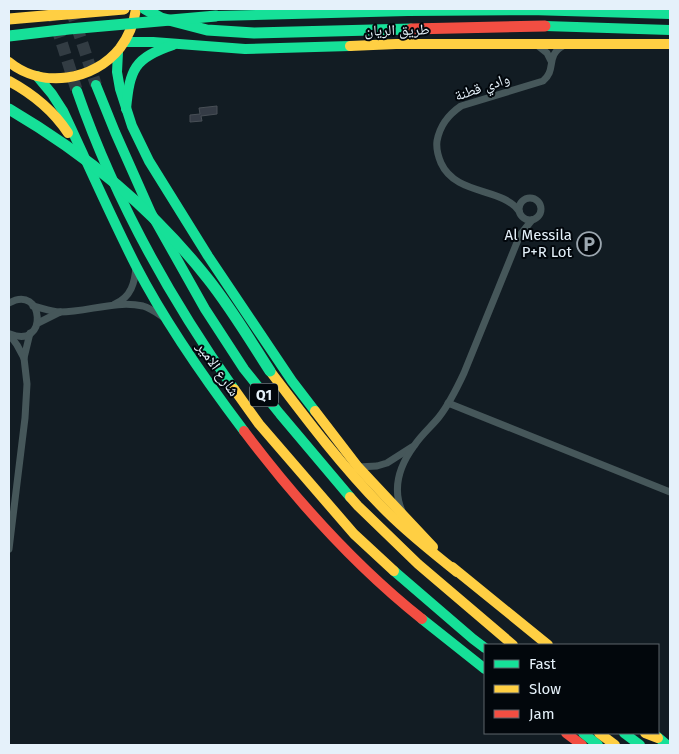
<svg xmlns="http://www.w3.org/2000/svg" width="679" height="754" viewBox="0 0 679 754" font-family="'Fira Sans','Noto Naskh Arabic',sans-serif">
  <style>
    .building { fill: #343b45; stroke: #484f56 }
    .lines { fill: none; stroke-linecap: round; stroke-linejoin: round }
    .highway-tunnel { stroke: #323c43; stroke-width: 12; stroke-dasharray: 12 6; stroke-linecap: butt }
    .street { stroke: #46575a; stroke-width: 7 }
    .fast { stroke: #16e098; stroke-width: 10 }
    .slow { stroke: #ffcf43; stroke-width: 10 }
    .jam { stroke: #f24e42; stroke-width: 10 }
    .fast-bridge { stroke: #16e098; stroke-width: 11 }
    .slow-bridge { stroke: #ffcf43; stroke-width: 11 }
    .jam-bridge { stroke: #f24e42; stroke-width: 11 }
    .labels { text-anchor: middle; stroke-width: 4; stroke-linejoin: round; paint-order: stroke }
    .shield { fill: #02070c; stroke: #a1abb3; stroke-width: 1 }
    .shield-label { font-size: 14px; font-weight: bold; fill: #e5f1fa }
    .street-label { font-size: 15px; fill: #e5f1fa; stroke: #02070c }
    .poi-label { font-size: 15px; fill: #e5f1fa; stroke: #02070c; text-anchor: end }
  </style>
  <rect width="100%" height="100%" fill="#121c23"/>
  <path class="building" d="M217 106V114L201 116 202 121 190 122V115L200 114 199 108Z"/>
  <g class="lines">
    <g class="highway-tunnel">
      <path d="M51 9 77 91"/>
      <path d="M71 9 96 85"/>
    </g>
    <g class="street">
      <path d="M537 45 547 53 551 61"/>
      <circle cx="530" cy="209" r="11"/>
      <path d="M519 211C502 187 456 196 441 163 438 156 436 149 437 141 440 125 448 115 461 106L543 81C557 70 545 56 563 46"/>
      <path d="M9 303C44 283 49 350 10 334"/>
      <path d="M115 304C131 297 135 283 136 266"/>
      <path d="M33 306C42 308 51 312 60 312 88 312 115 300 143 306 150 308 157 313 163 317"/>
      <path d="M38 323 60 312"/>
      <path d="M24 358 30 333"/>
      <path d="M448 403 670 492"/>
      <path d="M358 467 377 466 387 463 412 447"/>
      <path d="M402 511C392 488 400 465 414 446 421 435 431 427 439 417 450 403 457 388 464 373L520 235 532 220"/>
      <path d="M9 549 25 418 27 384 24 358 17 345 9 334"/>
    </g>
    <g class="fast">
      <path d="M216 16 408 11 530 10 670 14"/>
      <path d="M545 26 670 30"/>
      <path d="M125 42H153L245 49 350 46"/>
      <path d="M118 52 117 72 120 89 132 126 149 161 208 256 292 381 315 411"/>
      <path d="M37 76 52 94 63 111C87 162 110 215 136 266 166 324 204 378 244 431"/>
      <path d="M96 85 115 132 151 213 205 309 244 369 280 414 350 497"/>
      <path d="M77 91C114 198 169 297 234 389"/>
      <path d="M126 109C130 69 134 58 173 45"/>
      <path d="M394 571 473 639 485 648"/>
      <path d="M422 619 485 669"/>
      <path d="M583 733 598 745"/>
      <path d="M624 733 640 745"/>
      <path d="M653 733 667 745"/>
    </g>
    <g class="slow">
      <path d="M350 46 396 44H670"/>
      <path d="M9 62C42 89 94 81 120 48 129 36 134 23 136 9"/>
      <path d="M9 81C33 94 53 110 68 133"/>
      <path d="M270 371C307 420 344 469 387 512 409 534 433 553 457 572"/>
      <path d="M234 389 259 424 354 534 394 571"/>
      <path d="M315 411 358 467 433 547"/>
      <path d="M350 497 358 506 418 564 513 645"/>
      <path d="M452 567 548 645"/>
      <path d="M599 733 615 745"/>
      <path d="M645 733 658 738"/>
    </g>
    <g class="jam">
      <path d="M244 431C296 500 354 565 422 619"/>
      <path d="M566 733 582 745"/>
    </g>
    <g class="fast-bridge">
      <path d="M145 9 161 18 207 30 254 33 411 29"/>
      <path d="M9 36 69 29 216 16"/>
      <path d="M9 109C87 155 152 208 208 279 231 308 250 340 270 371"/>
    </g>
    <path class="slow-bridge" d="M9 19 124 9"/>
    <path class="jam-bridge" d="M411 29 545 26"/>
  </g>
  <defs>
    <g id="parking-ring" transform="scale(1.25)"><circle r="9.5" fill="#02070c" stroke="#9ba6af" stroke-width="1.5"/><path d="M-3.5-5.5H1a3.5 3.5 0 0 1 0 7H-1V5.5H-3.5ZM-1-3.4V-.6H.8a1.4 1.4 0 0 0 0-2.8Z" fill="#9ba6af"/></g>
  </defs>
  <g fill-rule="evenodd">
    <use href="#parking-ring" x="589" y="244"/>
  </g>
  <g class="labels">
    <rect class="shield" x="250" y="383.5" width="28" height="23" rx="4"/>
    <g class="shield-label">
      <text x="264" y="400">Q1</text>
    </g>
    <g class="street-label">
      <text transform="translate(397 30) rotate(-1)" y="5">طريق الريان</text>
      <text transform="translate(482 87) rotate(-19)" y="5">وادي قطنة</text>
      <text transform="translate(218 369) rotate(55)" y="5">شارع الامير</text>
    </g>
    <g class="poi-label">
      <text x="572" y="240">Al Messila<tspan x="572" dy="17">P+R Lot</tspan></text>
    </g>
  </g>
  <rect width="679" height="754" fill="none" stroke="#e5f1fa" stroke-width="20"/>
  <rect x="484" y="644" width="175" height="90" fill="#02070c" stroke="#5d656b"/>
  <rect x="494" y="660" width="25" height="8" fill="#16e098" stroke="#5d656b"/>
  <text x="529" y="669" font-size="15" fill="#e5f1fa">Fast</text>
  <rect x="494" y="685" width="25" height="8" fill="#ffcf43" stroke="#5d656b"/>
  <text x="529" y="694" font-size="15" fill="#e5f1fa">Slow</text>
  <rect x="494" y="710" width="25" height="8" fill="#f24e42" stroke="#5d656b"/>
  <text x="529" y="719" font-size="15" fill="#e5f1fa">Jam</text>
</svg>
